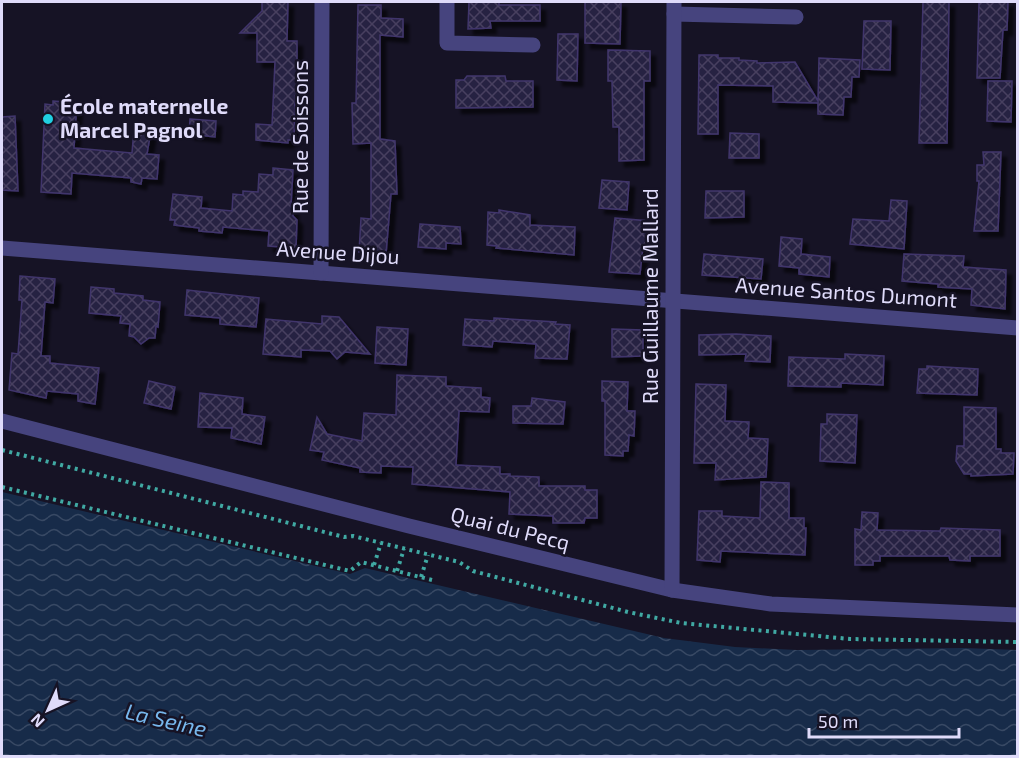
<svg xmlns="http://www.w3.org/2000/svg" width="1019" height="758" viewBox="0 0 1019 758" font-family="'Exo 2',sans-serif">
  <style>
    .water { fill: url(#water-waves) }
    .building { fill: url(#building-cross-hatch); stroke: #41366c; stroke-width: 1.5; filter: url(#shadow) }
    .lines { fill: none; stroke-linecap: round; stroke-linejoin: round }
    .path { stroke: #40a9a3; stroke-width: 4; stroke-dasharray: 3 4.5; stroke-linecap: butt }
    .street { stroke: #46447e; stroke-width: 15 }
    .poi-dot { fill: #20cfe1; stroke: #161325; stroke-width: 2 }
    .labels { text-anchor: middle; stroke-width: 5; stroke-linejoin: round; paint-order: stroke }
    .poi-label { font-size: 21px; font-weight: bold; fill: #dfdbfa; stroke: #161325; text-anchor: start }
    .street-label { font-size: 21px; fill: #dfdbfa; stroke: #161325 }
    .water-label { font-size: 22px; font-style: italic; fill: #77b7ed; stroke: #161325 }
  </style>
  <defs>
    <pattern id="water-waves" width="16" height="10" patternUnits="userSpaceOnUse" patternTransform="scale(1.5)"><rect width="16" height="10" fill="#172b49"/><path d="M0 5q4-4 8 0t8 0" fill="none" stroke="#384964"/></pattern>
    <pattern id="building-cross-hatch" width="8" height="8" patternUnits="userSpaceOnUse" patternTransform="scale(1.5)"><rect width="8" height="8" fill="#282143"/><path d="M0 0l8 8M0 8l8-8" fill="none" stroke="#47415f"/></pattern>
    <filter id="shadow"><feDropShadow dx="5.5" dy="5.5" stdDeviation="1.5" flood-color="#0009"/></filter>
  </defs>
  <rect width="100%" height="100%" fill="#161325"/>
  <path class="water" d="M2 492 350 574 365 568 664 638 735 647 797 650 964 648 1017 650V756H2Z"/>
  <g class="building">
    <path d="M262 2H288L287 41H297V96H295L294 140H288V143L256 140V124L272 125 275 62H257V33H240L262 11Z"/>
    <path d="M469 2H499V5H540V21H490L491 28 468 29Z"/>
    <path d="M585 2H621L620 44 585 43Z"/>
    <path d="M923 2H949L947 143H919Z"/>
    <path d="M979 2H1008L1007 30H1003L1000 78H977Z"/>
    <path d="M358 5H381V18L403 19V37L380 35V139L395 141 397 194H391L386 254 359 252 361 218 371 219V143L353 144 352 103H356Z"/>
    <path d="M864 21H891L890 70 862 69Z"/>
    <path d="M558 34H578L577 81 557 80Z"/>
    <path d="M608 50 650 51V81H644V160L619 161V127H613L612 81H608Z"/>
    <path d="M699 55H718V58H739V60L757 61V63L795 62 818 101 819 58 860 60 859 77H852L851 97H844L843 115 818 114V103L773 102V86L718 85V134H698Z"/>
    <path d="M467 76H505L506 81H533V107L456 108V80H464Z"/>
    <path d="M988 81H1012L1011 122 987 121Z"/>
    <path d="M53 101 77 103 74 148 132 153 134 129 151 131 147 154 159 155 157 179 142 178 141 184 131 182V178L72 173 71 194 41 192 45 104 53 105Z"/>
    <path d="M15 116 18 191 2 190V117Z"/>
    <path d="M190 119 216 121 215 137 189 134Z"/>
    <path d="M730 133 759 134V158H729Z"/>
    <path d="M983 152H1001L998 231H974L979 181H977V165H984Z"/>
    <path d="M273 168 293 170 291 206H293V216L297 220 296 248 268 246 269 231 223 227 222 233 199 231V228L174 225 175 220H170L173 194 202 197 201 208 232 211 233 194 243 195V191L258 192 259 174 273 175Z"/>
    <path d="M602 180 629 182 627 210 599 208Z"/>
    <path d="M706 191H744V217L705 218Z"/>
    <path d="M891 200 907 201 904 249 850 244 853 219 889 221Z"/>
    <path d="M499 210 530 215V225L575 227 574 255 496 248 497 246 487 245 488 212 499 213Z"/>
    <path d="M615 218 650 221 648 247H643L640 274 609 272Z"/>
    <path d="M420 224 460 227 461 244 446 243V249L418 247Z"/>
    <path d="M781 237 802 239 801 254 830 257 829 277 799 274V268L779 266Z"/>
    <path d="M704 254 763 259 761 279 702 275Z"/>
    <path d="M904 254 964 256 963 267 1006 270 1005 309 971 305 972 289 938 287V284L902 281Z"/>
    <path d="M20 276 55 279 53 303 45 302 41 356H50V363L99 368 95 404 78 401V394L47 391 46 398 9 390 12 353 18 354 22 300H19Z"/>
    <path d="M91 287 114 289V293L143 296V300L160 302 158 327 156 326 155 338H149L141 344 134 337 129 336 130 324 120 323 121 316 89 313Z"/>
    <path d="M187 290 259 298 256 327 220 324V318L185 315Z"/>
    <path d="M322 316 339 317 370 354 345 352 337 359 330 351 301 350V357L263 354 266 319 322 324Z"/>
    <path d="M494 318 556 322 555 324 570 325 567 359 535 358 536 344 493 341 492 347 463 345 465 319 494 321Z"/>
    <path d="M377 327 408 329 406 365 375 363Z"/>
    <path d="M612 329 643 330V356L612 357Z"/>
    <path d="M736 334 771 336 770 362 745 361 746 354 699 355V335Z"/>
    <path d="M845 354 884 356 883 385 841 383V387L788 386 789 357 845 359Z"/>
    <path d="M927 366 978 369 977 395 917 393 919 369H927Z"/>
    <path d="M397 375 446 377V386L481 388V397L490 398 489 412 459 411 456 465 500 467V474H510V476L539 477V486H585V490H597V518H585L584 523H553V516L509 514 510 492 412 484 413 467 381 466V473L360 472V468L322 460 324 452 310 450 317 417 327 434 362 441 364 413 396 415Z"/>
    <path d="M149 381 175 387 171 409 144 403Z"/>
    <path d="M602 381 628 382 627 411H635L634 436 629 435 628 451H623V456L605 455V401H602Z"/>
    <path d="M696 384 726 385 725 421 749 422 748 438 768 439 766 477 715 480 716 463H694Z"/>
    <path d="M200 393 243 398 242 414 265 417 261 444 231 438 232 428 198 427Z"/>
    <path d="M532 398 565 402 563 424 513 423V406H531Z"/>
    <path d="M964 407 996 408V449H1001V453H1014L1013 474 971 476V474H964L956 461 957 446H964Z"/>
    <path d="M827 414 857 415 855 463 820 461 821 424H827Z"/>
    <path d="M761 482 789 483V518H804V528H806L805 555 721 551 720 562 697 560 699 511H722V516L760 518Z"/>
    <path d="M862 512 878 513 877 530 940 531 941 528 1000 530V556H970V561L950 560 949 556H880V561H873V565H855V529L861 530Z"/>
  </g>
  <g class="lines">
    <g class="path">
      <path d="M2 450 344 537 353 536 459 562 473 571 628 612 681 623 850 639 1018 642"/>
      <path d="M2 487 350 571 361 562 432 580"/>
      <path d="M374 565 381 543"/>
      <path d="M397 571 404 549"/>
      <path d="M421 577 428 555"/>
    </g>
    <g class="street">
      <path d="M447 2V43L533 45"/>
      <path d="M674 14 796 17"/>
      <path d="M2 248 1018 328"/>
      <path d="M321 273 322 2"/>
      <path d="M2 421 409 526 672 590 771 604 1018 615"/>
      <path d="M672 590 674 2"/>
    </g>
  </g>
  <circle class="poi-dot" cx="48" cy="119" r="6"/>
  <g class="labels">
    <g class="poi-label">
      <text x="60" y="114">École maternelle<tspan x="60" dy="24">Marcel Pagnol</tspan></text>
    </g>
    <g class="street-label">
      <text transform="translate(301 137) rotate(-90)" y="7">Rue de Soissons</text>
      <text transform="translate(338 253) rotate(4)" y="7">Avenue Dijou</text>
      <text transform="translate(846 293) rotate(4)" y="7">Avenue Santos Dumont</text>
      <text transform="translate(651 296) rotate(-90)" y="7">Rue Guillaume Mallard</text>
      <text transform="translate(510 529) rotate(14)" y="7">Quai du Pecq</text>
    </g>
    <g class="water-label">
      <text transform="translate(166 720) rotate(13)" y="8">La Seine</text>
    </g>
  </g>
  <rect width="1019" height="758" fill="none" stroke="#dfdbfa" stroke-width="6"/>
  <g transform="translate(48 710) rotate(225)" stroke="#161325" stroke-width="4.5" paint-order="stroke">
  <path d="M0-4.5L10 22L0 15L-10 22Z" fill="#dfdbfa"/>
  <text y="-9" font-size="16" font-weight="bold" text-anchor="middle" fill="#dfdbfa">N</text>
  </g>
  <path d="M809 728v9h150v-9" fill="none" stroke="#dfdbfa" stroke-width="3"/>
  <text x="818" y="728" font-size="18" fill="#dfdbfa" stroke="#161325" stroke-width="4.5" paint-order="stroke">50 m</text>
</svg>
